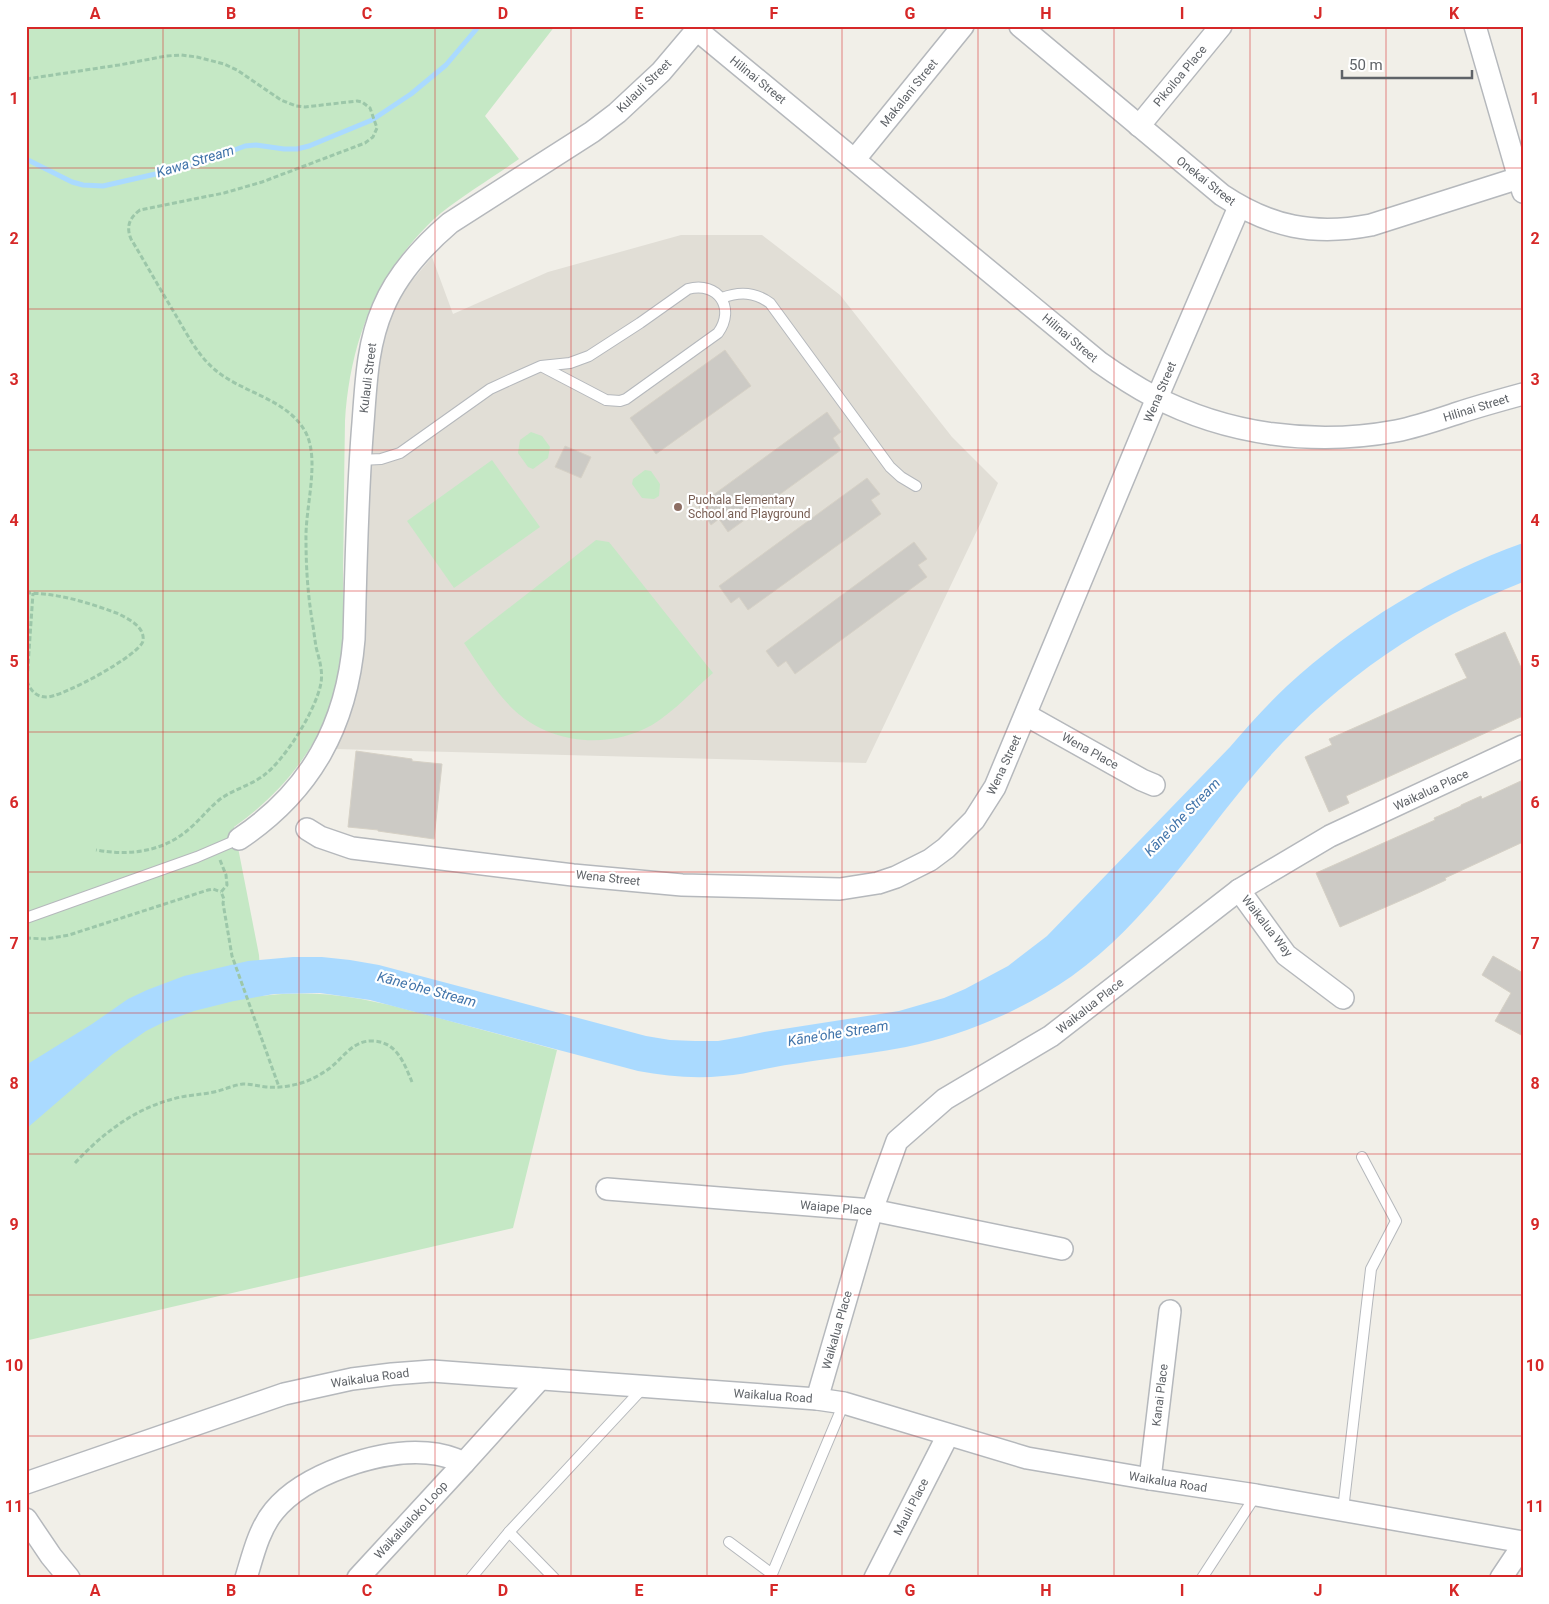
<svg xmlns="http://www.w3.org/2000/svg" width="1549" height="1604" viewBox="0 0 1549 1604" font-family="Roboto,sans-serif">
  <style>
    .education { fill: #e1ded6 }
    .green { fill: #c5e8c5 }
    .water { fill: #aadaff }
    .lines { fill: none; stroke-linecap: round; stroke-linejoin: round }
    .stream { stroke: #aadaff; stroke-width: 5 }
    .building { fill: #cccac5; stroke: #d6d1c6 }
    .service-casing { stroke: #b5b8bc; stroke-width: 12 }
    .minor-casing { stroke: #b5b8bc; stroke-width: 24 }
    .path { stroke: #9cc7a9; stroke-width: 3; stroke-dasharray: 5 2.5; stroke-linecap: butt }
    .service { stroke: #fff; stroke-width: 10 }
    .minor { stroke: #fff; stroke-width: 21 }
    .grid { fill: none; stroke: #d62828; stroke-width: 1; stroke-opacity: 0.55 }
    .education-dot { fill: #8d6e63; stroke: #fff; stroke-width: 2 }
    .labels { text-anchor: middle; stroke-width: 4.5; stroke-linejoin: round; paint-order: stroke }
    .street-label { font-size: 12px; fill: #5f6368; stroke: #fff }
    .education-label { font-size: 12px; fill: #785e54; stroke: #fff; text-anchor: start }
    .water-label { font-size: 14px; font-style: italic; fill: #4174aa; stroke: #fff }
    .neatline { fill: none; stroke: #d62828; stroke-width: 2 }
    .grid-label { font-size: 16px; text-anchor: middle; font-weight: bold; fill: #d62828 }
  </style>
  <rect width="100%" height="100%" fill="#f1efe8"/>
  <path class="education" d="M681 235H762L840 295 952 437 998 483 981 522 866 763 335 749 350 716 359 680 361 661 374 382 386 327 405 289 432 257 453 314 548 272Z"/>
  <g class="green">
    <path d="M26 26H555L485 116 519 159C493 177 465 194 441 213 431 221 422 231 414 240 369 291 349 355 345 421 344 471 344 520 343 569 343 597 345 629 342 657 335 727 291 787 234 827L259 955 262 996C329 988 376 1001 439 1018 478 1029 518 1039 557 1050L513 1228 29 1340 26 1334Z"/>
    <path d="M531 432 542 436 550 447 548 458 533 469 528 467 518 453 520 440Z"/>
    <path d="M492 460 540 527 454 588 407 521Z"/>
    <path d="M645 470 651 471 660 484 659 496 654 499 642 498 632 484 633 479Z"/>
    <path d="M596 540 609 542 713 673C693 690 675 711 652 725 608 750 551 744 514 710 494 691 479 665 464 643Z"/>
  </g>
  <path class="water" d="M1523 543V582C1419 623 1329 686 1257 771 1197 841 1148 922 1072 976 1023 1010 965 1035 906 1047 880 1052 854 1055 827 1059 808 1062 789 1064 770 1068 754 1071 739 1075 723 1076 694 1079 666 1076 638 1071L370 1000 320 993 274 994 234 1001 194 1011 162 1023 146 1031 113 1054 26 1129V1065L92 1024 128 999 147 990 184 976 248 961 293 957H322L350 960 379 965 646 1036 670 1040 695 1041H718L741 1037 764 1032 899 1011 944 998 965 989 1008 966 1047 936 1230 747C1248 726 1267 705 1287 686 1355 624 1435 574 1523 543Z"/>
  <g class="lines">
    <path class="stream" d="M26 159 72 182 83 185 103 186 195 165 245 146 256 145 284 149H297L309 146 372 120 411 94 446 65 479 26"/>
  </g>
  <g class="building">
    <path d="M725 350 751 386 656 454 630 418Z"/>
    <path d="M827 412 841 432 833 438 841 450 728 532 719 519 711 525 698 506Z"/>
    <path d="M565 446 591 457 581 478 555 467Z"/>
    <path d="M867 478 880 494 871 500 881 514 748 610 739 597 731 603 719 586Z"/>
    <path d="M914 542 927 559 918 565 927 577 795 674 786 661 778 667 766 651Z"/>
    <path d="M1505 632 1523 672V716L1346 796 1349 803 1329 812 1305 757 1332 745 1329 739 1467 678 1455 654Z"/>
    <path d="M356 751 412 759V761L442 764 434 839 378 831V830L348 827Z"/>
    <path d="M1523 780V842L1445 878 1446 880 1418 893 1340 927 1316 873 1435 820 1434 818 1461 806V805L1481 796 1482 799Z"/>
    <path d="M1493 956 1523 973V1036L1495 1021 1511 993 1482 975Z"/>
  </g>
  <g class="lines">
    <g class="service-casing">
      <g id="service">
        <path d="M722 298C740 291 755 292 770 303L890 467 901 477 916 486"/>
        <path d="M360 460 381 459 400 453 490 389 514 378 541 366 570 363 589 356 640 323 688 289C718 281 736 308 718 333L626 399 620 401 606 400 541 366"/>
        <path d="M26 918 197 857 239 839"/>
        <path d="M1343 1510 1371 1269 1396 1221 1362 1157"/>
        <path d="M509 1532 554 1578"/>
        <path d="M729 1542 772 1574 844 1403"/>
        <path d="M471 1578 509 1532 643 1388"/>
        <path d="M1202 1578 1256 1495"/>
      </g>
    </g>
    <g class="minor-casing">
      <g id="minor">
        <path d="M1020 26 1222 195C1270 227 1314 236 1371 225L1519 178"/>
        <path d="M1475 26 1523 192"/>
        <path d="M697 30 1099 362C1116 374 1134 386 1153 396 1227 435 1314 446 1396 431 1417 427 1437 420 1458 413 1479 406 1501 400 1523 394"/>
        <path d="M1139 126 1221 26"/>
        <path d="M855 159 963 26"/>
        <path d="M1026 715 1142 780 1154 785"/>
        <path d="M307 829 320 837 352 848 573 875 682 885 840 889 878 883 896 877 930 860 946 848 974 820 995 787 1157 398 1239 207"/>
        <path d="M239 839C311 791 347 725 354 639 356 567 357 495 363 423 366 384 367 345 383 308 397 274 422 247 450 223L592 132 617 113 661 72 700 26"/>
        <path d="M1239 890 1286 955 1343 998"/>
        <path d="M607 1189 872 1210 1062 1249"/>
        <path d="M817 1399 872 1210 897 1141 945 1099 1051 1036 1239 890 1330 836 1523 746"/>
        <path d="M1150 1479 1170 1311"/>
        <path d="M26 1483 284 1394 352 1379 392 1374 432 1371 817 1399 844 1403 1027 1458 1150 1479 1256 1495 1523 1542"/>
        <path d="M26 1519 51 1556 69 1578"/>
        <path d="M246 1578C253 1555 259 1529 274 1511 304 1474 380 1449 427 1453 440 1454 452 1457 464 1463L540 1379"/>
        <path d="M358 1578 464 1463"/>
        <path d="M875 1578 948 1435"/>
        <path d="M1501 1578 1523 1545"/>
      </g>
    </g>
    <g class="path">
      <path d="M26 79 119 65 166 56 181 55 197 57 224 64 237 70 281 100 296 106 305 107 357 101 362 102 370 108 377 128 373 137 365 143 262 182 224 193 140 210C129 218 126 227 131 239 146 264 160 289 175 314 186 332 196 353 213 368 240 393 288 398 306 433 320 461 305 508 306 540 306 569 308 597 313 626 314 633 315 640 316 647 319 659 323 670 321 683 316 710 285 760 263 776 249 786 232 790 219 800 208 809 200 820 189 829 163 852 129 856 96 850"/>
      <path d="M26 593C58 593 90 603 119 614 130 620 145 627 143 641 140 655 61 698 46 697 36 697 30 690 27 681L33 593"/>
      <path d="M220 860 226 875 227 885 221 892 224 899 223 903 232 956 279 1087"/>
      <path d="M26 938 46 939 69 935 208 890 213 889 221 892"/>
      <path d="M75 1163C102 1134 134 1109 173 1099 186 1095 200 1095 214 1092 224 1090 233 1085 243 1084 251 1084 258 1086 266 1087 280 1088 294 1086 307 1081 315 1078 323 1073 330 1068 344 1057 353 1040 373 1041 397 1042 404 1063 412 1082"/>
    </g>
    <use href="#service" class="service"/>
    <use href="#minor" class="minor"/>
  </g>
  <path class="grid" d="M163 26V1578M299 26V1578M435 26V1578M571 26V1578M707 26V1578M842 26V1578M978 26V1578M1114 26V1578M1250 26V1578M1386 26V1578M26 168H1523M26 309H1523M26 450H1523M26 591H1523M26 732H1523M26 872H1523M26 1013H1523M26 1154H1523M26 1295H1523M26 1436H1523"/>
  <circle class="education-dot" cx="678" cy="507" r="5"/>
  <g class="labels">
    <g class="street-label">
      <text transform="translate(1180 76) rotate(-50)" y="4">Pikoiloa Place</text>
      <text transform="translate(758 80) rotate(39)" y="4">Hilinai Street</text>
      <text transform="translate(644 86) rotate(-44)" y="4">Kulauli Street</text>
      <text transform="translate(909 93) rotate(-51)" y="4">Makalani Street</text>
      <text transform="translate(1206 181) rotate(38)" y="4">Onekai Street</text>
      <text transform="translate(1070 338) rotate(40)" y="4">Hilinai Street</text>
      <text transform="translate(368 378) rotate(-83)" y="4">Kulauli Street</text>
      <text transform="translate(1160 392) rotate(-67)" y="4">Wena Street</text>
      <text transform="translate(1476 408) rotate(-17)" y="4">Hilinai Street</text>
      <text transform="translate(1090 751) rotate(29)" y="4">Wena Place</text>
      <text transform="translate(1004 765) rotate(-65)" y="4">Wena Street</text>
      <text transform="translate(1431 790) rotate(-25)" y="4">Waikalua Place</text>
      <text transform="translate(608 878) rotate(6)" y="4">Wena Street</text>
      <text transform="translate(1267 926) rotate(52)" y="4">Waikalua Way</text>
      <text transform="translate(1090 1006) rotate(-38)" y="4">Waikalua Place</text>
      <text transform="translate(836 1208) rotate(5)" y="4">Waiape Place</text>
      <text transform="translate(837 1330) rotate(-74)" y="4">Waikalua Place</text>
      <text transform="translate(370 1378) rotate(-8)" y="4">Waikalua Road</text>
      <text transform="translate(1160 1395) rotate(-83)" y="4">Kanai Place</text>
      <text transform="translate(773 1396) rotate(4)" y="4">Waikalua Road</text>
      <text transform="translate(1168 1482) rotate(9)" y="4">Waikalua Road</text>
      <text transform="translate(911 1507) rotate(-63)" y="4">Mauli Place</text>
      <text transform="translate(411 1520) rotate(-47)" y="4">Waikalualoko Loop</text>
    </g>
    <g class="education-label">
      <text x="688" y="504">Puohala Elementary<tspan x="688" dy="14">School and Playground</tspan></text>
    </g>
    <g class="water-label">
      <text transform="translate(195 161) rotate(-17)" y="5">Kawa Stream</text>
      <text transform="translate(1182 817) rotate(-46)" y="5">Kāne'ohe Stream</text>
      <text transform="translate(427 989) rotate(15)" y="5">Kāne'ohe Stream</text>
      <text transform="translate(838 1033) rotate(-9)" y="5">Kāne'ohe Stream</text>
    </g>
  </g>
  <rect width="1549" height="1604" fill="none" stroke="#ffffff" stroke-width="55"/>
  <path d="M1342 70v8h130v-8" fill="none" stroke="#5f6368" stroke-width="2.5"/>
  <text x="1349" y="70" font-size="15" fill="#5f6368" stroke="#ffffff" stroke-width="4" paint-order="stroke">50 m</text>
  <rect x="28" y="28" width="1494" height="1548" class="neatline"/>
  <g class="grid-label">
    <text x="95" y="19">A</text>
    <text x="231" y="19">B</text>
    <text x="367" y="19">C</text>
    <text x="503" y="19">D</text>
    <text x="639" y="19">E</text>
    <text x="774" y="19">F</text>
    <text x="910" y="19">G</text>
    <text x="1046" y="19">H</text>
    <text x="1182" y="19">I</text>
    <text x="1318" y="19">J</text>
    <text x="1454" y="19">K</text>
    <text x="14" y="104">1</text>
    <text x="1535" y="104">1</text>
    <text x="14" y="244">2</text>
    <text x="1535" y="244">2</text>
    <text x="14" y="385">3</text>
    <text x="1535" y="385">3</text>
    <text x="14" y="526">4</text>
    <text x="1535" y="526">4</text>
    <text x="14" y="667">5</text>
    <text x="1535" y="667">5</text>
    <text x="14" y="808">6</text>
    <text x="1535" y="808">6</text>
    <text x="14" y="949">7</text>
    <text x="1535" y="949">7</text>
    <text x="14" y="1089">8</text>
    <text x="1535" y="1089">8</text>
    <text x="14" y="1230">9</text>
    <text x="1535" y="1230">9</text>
    <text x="14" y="1371">10</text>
    <text x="1535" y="1371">10</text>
    <text x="14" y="1512">11</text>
    <text x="1535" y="1512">11</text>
    <text x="95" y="1596">A</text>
    <text x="231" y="1596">B</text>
    <text x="367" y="1596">C</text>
    <text x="503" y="1596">D</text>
    <text x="639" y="1596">E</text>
    <text x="774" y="1596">F</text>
    <text x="910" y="1596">G</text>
    <text x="1046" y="1596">H</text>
    <text x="1182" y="1596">I</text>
    <text x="1318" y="1596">J</text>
    <text x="1454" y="1596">K</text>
  </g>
</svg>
